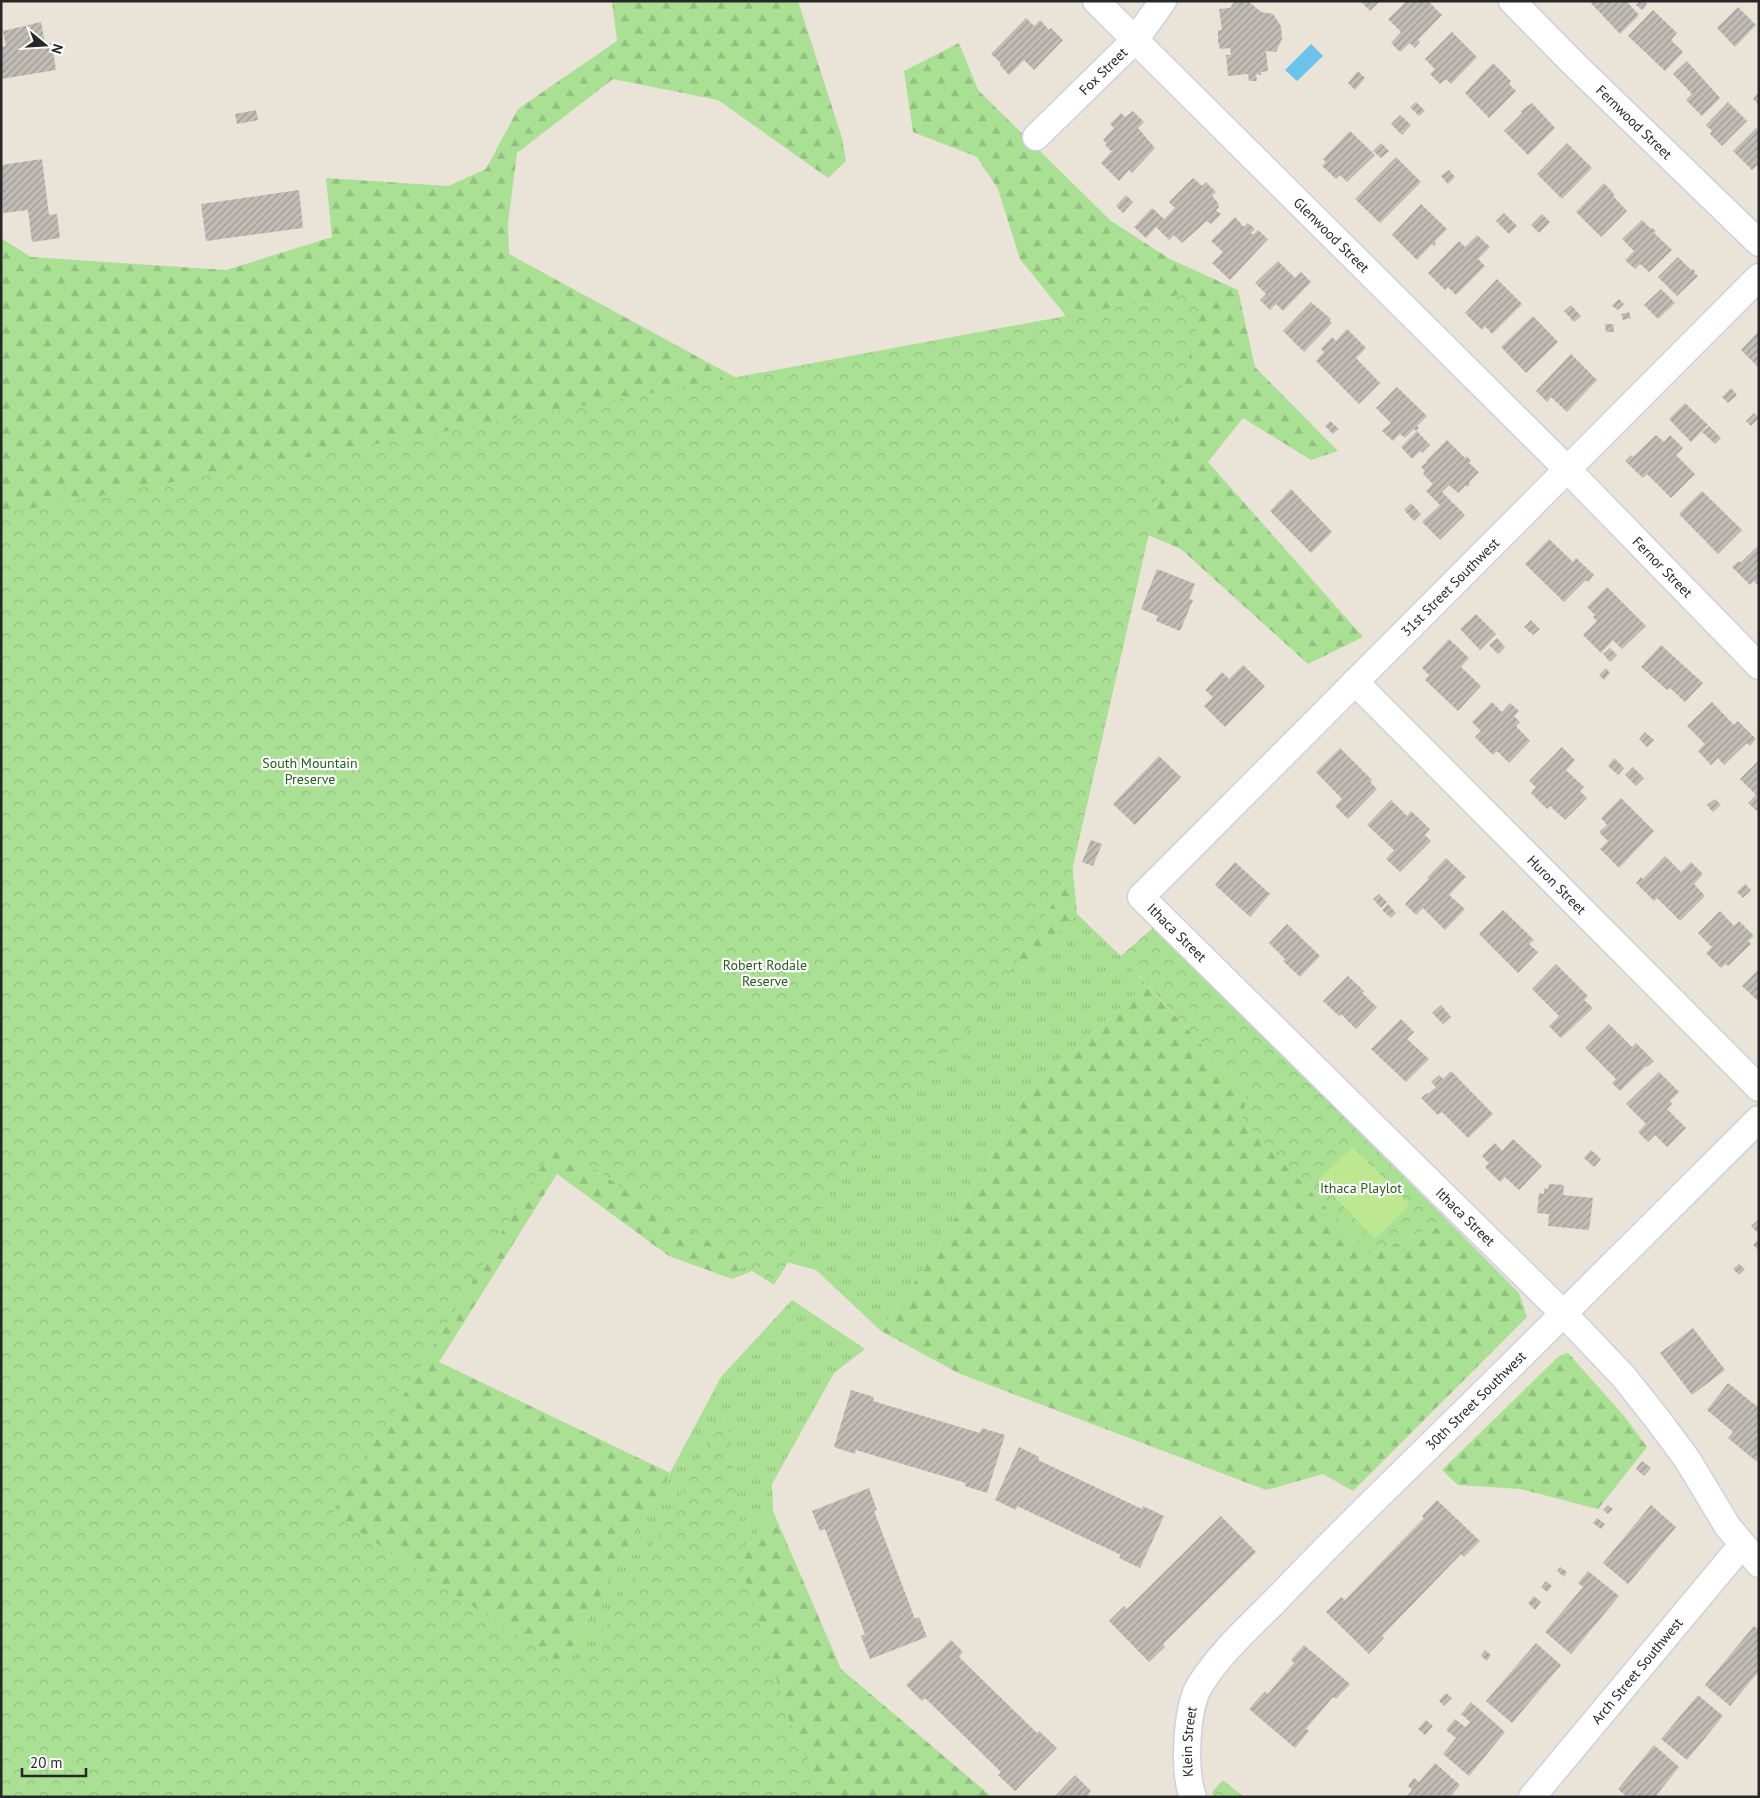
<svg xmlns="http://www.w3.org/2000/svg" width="1760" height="1798" viewBox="0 0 1760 1798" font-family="'PT Sans',sans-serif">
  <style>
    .grass { fill: url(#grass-tufts) }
    .forest { fill: url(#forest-firs) }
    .park { fill: url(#park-crowns) }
    .pitch { fill: #bde790 }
    .water { fill: #6bc2eb }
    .building { fill: url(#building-hatch) }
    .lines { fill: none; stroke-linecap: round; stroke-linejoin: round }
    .minor-casing { stroke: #cdd0e0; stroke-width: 29 }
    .minor { stroke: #fff; stroke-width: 26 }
    .labels { text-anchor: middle; stroke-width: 4.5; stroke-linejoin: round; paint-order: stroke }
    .street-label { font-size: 14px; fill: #272727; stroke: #fff }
    .park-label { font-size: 14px; fill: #25601a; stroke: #fff }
  </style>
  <defs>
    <pattern id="grass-tufts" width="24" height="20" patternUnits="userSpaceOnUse" patternTransform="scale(1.25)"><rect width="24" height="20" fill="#aae094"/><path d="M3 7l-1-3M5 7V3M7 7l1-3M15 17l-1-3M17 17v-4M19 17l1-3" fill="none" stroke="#92c080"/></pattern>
    <pattern id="forest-firs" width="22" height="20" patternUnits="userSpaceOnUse" patternTransform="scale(1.25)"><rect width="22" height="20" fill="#aae094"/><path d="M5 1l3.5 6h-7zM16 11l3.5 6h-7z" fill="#92c080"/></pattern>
    <pattern id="park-crowns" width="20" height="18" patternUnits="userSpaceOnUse" patternTransform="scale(1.25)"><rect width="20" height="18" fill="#aae094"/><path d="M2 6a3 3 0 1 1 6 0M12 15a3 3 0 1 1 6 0" fill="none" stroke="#92c080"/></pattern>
    <pattern id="building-hatch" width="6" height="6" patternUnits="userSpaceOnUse" patternTransform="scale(1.25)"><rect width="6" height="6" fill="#c1bcb5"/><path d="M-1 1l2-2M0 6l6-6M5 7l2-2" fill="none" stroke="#9d9993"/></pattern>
  </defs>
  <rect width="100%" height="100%" fill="#e9e3d8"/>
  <g class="grass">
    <path d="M1077 914 1121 956 1146 984 1025 1096 947 1234 881 1331 816 1270 779 1260 732 1279 828 1160Z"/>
    <path d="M792 1300 865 1349 834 1373 772 1484 773 1511 577 1797H479L538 1708 670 1473 721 1377Z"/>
  </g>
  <g class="forest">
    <path d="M612 1H798L842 138 846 161 828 178 718 100 613 79 517 153 508 223 509 254 1056 552 1075 327 1020 259 998 189 977 157 913 132 904 71 959 43 978 90 1111 221 1170 259 1238 290 1255 367 1338 451 1311 460 1243 418 1208 462 1363 637 1308 664 1181 549 1141 532 1067 810 1077 914 828 1160 732 1279 669 1256 557 1174 439 1362 670 1473 538 1708 1 1797V238L31 257 226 270 332 237 326 178 448 186 486 169 518 109 617 41Z"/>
    <path d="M1146 984 1247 1094 1370 1254 1449 1222 1519 1293 1527 1317 1353 1491 1323 1474 1266 1490 958 1373 881 1331 947 1234 1025 1096Z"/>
    <path d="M1568 1353 1625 1417 1647 1447 1598 1509 1520 1489 1458 1485 1442 1470 1559 1356Z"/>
    <path d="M773 1511 841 1669 992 1797H577Z"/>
  </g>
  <g class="park">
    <path d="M1189 293 1201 306 1071 875 984 1014 863 1140 774 1285 555 1144 332 1514 578 1675 727 1413 746 1582 789 1719 824 1797H1V514Z"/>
    <path d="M1154 927 1449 1222 1370 1254 1242 1120 1247 1094 1121 956Z"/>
    <path d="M1223 1780 1244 1797H1214L1212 1792Z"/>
  </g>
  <path class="pitch" d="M1353 1147 1410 1205 1375 1239 1318 1180Z"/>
  <path class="water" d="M1311 44 1323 56 1297 81 1285 70Z"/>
  <g class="building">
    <path d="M1235 1H1248L1261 12 1273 14 1281 26 1282 39 1276 52 1266 51 1268 71 1261 72V75L1256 74 1257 81H1249L1248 74 1228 76 1226 55H1231L1230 48 1220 49 1218 42V30H1222L1219 9 1230 8Z"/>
    <path d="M1360 1H1380L1370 11Z"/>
    <path d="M1407 1H1428L1442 15 1418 40 1420 42 1415 48 1410 43 1400 52 1391 43 1401 32 1388 19Z"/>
    <path d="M1589 1H1626L1639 15 1620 34Z"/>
    <path d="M1640 1H1645L1647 4 1642 10 1636 5Z"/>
    <path d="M1738 7 1756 25 1735 47 1717 28Z"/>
    <path d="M1653 10 1677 33 1671 40 1683 52 1665 71 1628 36Z"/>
    <path d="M1026 18 1034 26 1040 20 1049 30 1051 28 1063 40 1034 70 1024 60 1009 75 1000 65 1001 63 991 54Z"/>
    <path d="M41 22 45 44 52 43 56 70 1 79V47L6 46 3 31Z"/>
    <path d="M1452 32 1477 57 1451 84 1446 79 1440 84 1430 74 1435 69 1425 59Z"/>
    <path d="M1687 61 1720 98 1702 116 1686 100 1692 94 1673 74Z"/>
    <path d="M1493 63 1511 81 1509 84 1516 91 1489 118 1465 93Z"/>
    <path d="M1358 71 1365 78 1355 90 1348 83Z"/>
    <path d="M1759 92V105L1753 99Z"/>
    <path d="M1416 102 1425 111 1419 116 1410 107Z"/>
    <path d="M1728 102 1747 121 1722 146 1710 134 1712 131 1706 125Z"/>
    <path d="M1532 103 1555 128 1528 155 1504 131 1522 113 1521 111Z"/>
    <path d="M256 110 258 120 237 124 235 114Z"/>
    <path d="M1133 111 1144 122 1138 128 1155 148 1132 173 1129 170 1119 181 1101 163 1113 150 1111 151 1105 145 1107 144 1103 140 1114 128 1110 124 1121 113 1125 117Z"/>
    <path d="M1400 115 1411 125 1402 135 1391 124Z"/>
    <path d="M1756 128 1759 131V164L1752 170 1733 151Z"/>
    <path d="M1350 131 1375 155 1347 182 1340 175 1336 179 1322 166 1326 162 1323 159Z"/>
    <path d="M1381 143 1389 151 1381 158 1373 151Z"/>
    <path d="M1567 143 1592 168 1562 199 1537 174Z"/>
    <path d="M1396 157 1421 182 1380 223 1355 199Z"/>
    <path d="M42 159 49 215 57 214 60 238 32 242 28 210 3 213 1 165Z"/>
    <path d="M1449 170 1455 177 1448 184 1441 176Z"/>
    <path d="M1193 178 1202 186 1206 182 1216 192 1212 196 1219 204 1218 205 1219 207 1216 210 1221 214 1211 224 1207 221 1182 243 1174 235 1169 240 1156 227 1146 238 1134 227 1152 208 1164 219 1175 208 1169 202Z"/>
    <path d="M1604 183 1614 194 1613 196 1627 211 1601 237 1576 212Z"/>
    <path d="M299 190 303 228 206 241 201 204Z"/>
    <path d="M1126 195 1133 202 1123 213 1116 206Z"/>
    <path d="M1421 204 1447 229 1435 241 1436 243 1434 246 1432 244 1417 260 1392 235Z"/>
    <path d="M1504 213 1517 226 1509 234 1496 221Z"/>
    <path d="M1542 214 1550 222 1539 233 1531 225Z"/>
    <path d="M1235 217 1244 227 1248 223 1255 229 1251 233 1253 235 1258 230 1268 239 1230 280 1212 263 1223 252 1211 241Z"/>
    <path d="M1642 220 1651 229 1652 228 1656 231 1654 233 1672 250 1649 272 1640 264 1635 269 1625 260 1634 251 1622 239Z"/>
    <path d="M1477 235 1490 247 1478 259 1485 266 1456 295 1448 287 1445 290 1428 273 1459 241 1465 247Z"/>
    <path d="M1678 257 1691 270 1692 269 1695 271 1694 273 1698 276 1677 296 1658 277Z"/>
    <path d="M1278 261 1295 278 1301 272 1311 282 1283 311 1276 304 1270 310 1260 300 1266 294 1255 283Z"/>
    <path d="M1497 279 1522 304 1492 334 1485 326 1482 330 1465 313Z"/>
    <path d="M1661 289 1675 303 1658 319 1644 305Z"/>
    <path d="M1619 299 1624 304 1618 310 1612 306Z"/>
    <path d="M1311 302 1331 319 1329 320 1332 323 1304 352 1283 331Z"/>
    <path d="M1571 305 1581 316 1574 322 1564 311Z"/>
    <path d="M1629 312 1631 318 1623 320 1621 314Z"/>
    <path d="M1533 316 1558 342 1526 373 1501 347Z"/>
    <path d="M1605 324H1613L1614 332H1606Z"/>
    <path d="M1347 329 1366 348 1356 358 1380 383 1359 404 1316 361 1324 352 1321 349 1332 337 1336 341Z"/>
    <path d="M1759 331V368L1741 350Z"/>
    <path d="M1571 354 1597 380 1567 412 1551 397 1547 402 1536 391Z"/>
    <path d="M1397 387 1427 416 1417 426 1419 428 1416 431 1414 429 1405 438 1400 434 1393 441 1382 431 1391 423 1376 408Z"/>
    <path d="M1731 388 1737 395 1728 403 1722 397Z"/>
    <path d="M1685 403 1708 425 1691 442 1669 419Z"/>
    <path d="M1754 413 1759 418 1751 426 1746 421Z"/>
    <path d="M1330 421 1339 429 1333 434 1325 426Z"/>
    <path d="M1709 426 1721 438 1715 444 1702 432Z"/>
    <path d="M1417 431 1430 445 1422 453 1420 451 1412 459 1401 447Z"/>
    <path d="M1656 435 1664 442 1670 435 1683 448 1676 455 1695 474 1671 498 1647 474 1643 478 1625 461 1631 455 1633 457Z"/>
    <path d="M1447 440 1465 458 1467 456 1471 461 1469 463 1479 472 1469 482 1470 484 1467 487 1466 485 1458 493 1449 485 1442 492 1465 515 1440 540 1422 522 1440 505 1426 491 1433 484 1423 474 1425 471 1421 467 1427 462 1426 461Z"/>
    <path d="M1291 489 1332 532 1311 553 1270 511Z"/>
    <path d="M1702 491 1742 530 1718 554 1679 514Z"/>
    <path d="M1411 503 1421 514 1414 521 1404 510Z"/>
    <path d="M1549 539 1573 562 1576 558 1594 575 1588 582 1586 580 1564 602 1525 564Z"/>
    <path d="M1759 545V586L1754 581 1750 585 1732 567 1739 561 1740 563Z"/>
    <path d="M1157 569 1195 584 1189 599 1193 600 1180 631 1156 621 1158 616 1141 609Z"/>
    <path d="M1607 587 1646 626 1622 649 1613 640 1601 653 1583 635 1597 621 1593 617 1595 615 1587 607Z"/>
    <path d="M1476 614 1496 634 1480 650 1460 629Z"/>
    <path d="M1531 620 1540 629 1533 635 1524 627Z"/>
    <path d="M1497 638 1505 647 1498 654 1489 645Z"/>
    <path d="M1449 639 1469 658 1461 667 1481 686 1458 711 1425 680 1429 675 1422 668Z"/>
    <path d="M1661 645 1703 683 1685 702 1670 688 1667 690 1641 667Z"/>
    <path d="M1610 648 1617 655 1610 662 1603 654Z"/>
    <path d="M1243 665 1265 686 1225 727 1204 706 1213 697 1205 690 1222 672 1229 679Z"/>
    <path d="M1606 668 1610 673 1604 680 1599 675Z"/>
    <path d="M1492 702 1502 712 1510 703 1519 711 1514 716 1520 722 1516 726 1530 741 1509 763 1497 751 1493 755 1475 737 1481 731 1472 722Z"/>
    <path d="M1712 702 1734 725 1738 721 1756 739 1750 746 1747 743 1724 765 1718 758 1711 765 1698 751 1705 744 1687 726Z"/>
    <path d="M1645 732 1654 740 1647 747 1639 739Z"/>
    <path d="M1562 747 1575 760 1566 770 1584 787 1580 791 1587 798 1565 820 1550 806 1547 809 1531 793 1536 787 1529 781Z"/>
    <path d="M1340 748 1372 780 1370 782 1377 789 1348 819 1335 806 1342 799 1316 772Z"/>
    <path d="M1159 756 1181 777 1135 825 1113 804Z"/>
    <path d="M1614 758 1624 768 1618 775 1608 766Z"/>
    <path d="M1759 760V813L1748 803 1756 795 1740 779Z"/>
    <path d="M1633 767 1644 778 1636 786 1625 775Z"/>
    <path d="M1621 798 1654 831 1619 868 1600 849 1608 841 1599 832 1607 825 1601 818Z"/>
    <path d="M1715 799 1721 805 1713 812 1707 805Z"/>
    <path d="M1391 800 1407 816 1411 811 1430 829 1425 835 1431 841 1400 872 1386 859 1394 850 1367 825Z"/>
    <path d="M1091 840 1102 844 1093 866 1082 862Z"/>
    <path d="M1665 856 1681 872 1691 862 1703 874 1694 884 1705 896 1680 921 1657 898 1654 901 1636 883 1641 877 1643 879Z"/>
    <path d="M1446 858 1466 877 1449 895 1465 909 1445 930 1423 908 1416 915 1405 904 1429 879 1427 878Z"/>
    <path d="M1235 862 1270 894 1250 917 1215 885Z"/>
    <path d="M1745 884 1751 890 1743 898 1737 892Z"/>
    <path d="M1379 894 1387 902 1381 908 1373 899Z"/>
    <path d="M1388 904 1396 913 1391 918 1382 910Z"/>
    <path d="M1503 910 1534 940 1529 944 1538 952 1518 973 1479 934Z"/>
    <path d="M1720 911 1734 926 1739 921 1754 936 1748 941 1751 944 1728 966 1726 964 1721 968 1706 953 1712 947 1698 933Z"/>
    <path d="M1287 924 1320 956 1300 977 1283 961 1285 959 1269 943Z"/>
    <path d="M1556 964 1588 996 1584 1000 1593 1008 1561 1038 1549 1026 1559 1016 1532 989Z"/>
    <path d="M1759 969V1002L1742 986Z"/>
    <path d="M1348 976 1364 991 1362 993 1377 1007 1356 1029 1341 1014 1339 1016 1323 1001Z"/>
    <path d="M1441 1005 1451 1017 1443 1024 1432 1013Z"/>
    <path d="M1401 1019 1414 1032 1407 1039 1429 1059 1406 1082 1371 1049Z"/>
    <path d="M1609 1024 1632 1047 1636 1043 1654 1061 1647 1067 1646 1066 1620 1091 1612 1083 1616 1079 1585 1048Z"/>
    <path d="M1451 1071 1493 1114 1468 1138 1442 1112 1438 1115 1421 1098 1427 1093 1428 1094 1436 1087 1431 1082 1439 1075 1443 1079Z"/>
    <path d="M1659 1072 1679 1092 1670 1101 1672 1104 1667 1109 1686 1128 1667 1147 1655 1135 1648 1142 1638 1132 1646 1124 1626 1104Z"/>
    <path d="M1513 1139 1542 1166 1519 1190 1505 1177 1500 1182 1485 1167 1489 1163 1482 1156 1495 1143 1502 1151Z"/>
    <path d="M1591 1150 1601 1159 1594 1167 1584 1158Z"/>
    <path d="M1549 1184 1564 1185 1563 1195 1593 1198 1589 1230 1548 1226 1549 1214 1537 1213 1539 1193 1544 1194V1188L1548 1189Z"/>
    <path d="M1759 1219V1234L1751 1226Z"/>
    <path d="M1759 1239V1251L1753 1245Z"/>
    <path d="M1739 1264 1745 1269 1739 1275 1733 1269Z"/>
    <path d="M1693 1328 1725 1370 1692 1395 1660 1353Z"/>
    <path d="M1728 1383 1759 1408V1458L1756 1461 1728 1438 1733 1432 1707 1410Z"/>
    <path d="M851 1390 874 1397 873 1401 980 1433 982 1428 1005 1435 987 1493 965 1486 966 1483 856 1450 855 1454 834 1447Z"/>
    <path d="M1019 1447 1039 1457 1038 1460 1142 1509 1143 1506 1164 1516 1140 1568 1119 1558 1121 1555 1017 1506 1016 1510 995 1500Z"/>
    <path d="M1642 1461 1651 1468 1644 1476 1636 1469Z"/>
    <path d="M869 1488 877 1510 874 1511 915 1619 919 1617 927 1637 870 1659 861 1636 865 1634 825 1529 820 1531 812 1511Z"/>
    <path d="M1437 1500 1480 1541 1464 1557 1461 1554 1382 1636 1384 1638 1369 1654 1326 1612 1341 1597 1345 1600 1424 1518 1422 1516Z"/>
    <path d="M1608 1505 1613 1509 1608 1514 1603 1510Z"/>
    <path d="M1651 1505 1676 1527 1628 1584 1603 1563Z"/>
    <path d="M1221 1516 1256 1552 1163 1644 1165 1647 1149 1662 1109 1621 1124 1606 1127 1609Z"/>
    <path d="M1597 1518 1605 1524 1601 1529 1593 1523Z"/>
    <path d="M1560 1567 1567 1572 1564 1577 1557 1571Z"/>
    <path d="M1588 1571 1619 1596 1571 1654 1545 1632 1583 1587 1578 1583Z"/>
    <path d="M1546 1581 1552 1586 1547 1592 1541 1587Z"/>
    <path d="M1534 1596 1541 1602 1535 1610 1528 1603Z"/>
    <path d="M1754 1626 1759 1630V1671L1730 1706 1705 1685Z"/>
    <path d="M951 1640 963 1652 959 1657 1037 1733 1039 1731 1057 1748 1015 1791 998 1775 1001 1772 925 1698 922 1701 906 1685Z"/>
    <path d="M1536 1643 1561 1665 1512 1723 1486 1701Z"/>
    <path d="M1304 1645 1350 1684 1336 1699 1333 1697 1306 1729 1309 1731 1295 1748 1249 1709 1265 1691 1268 1694 1294 1663 1291 1660Z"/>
    <path d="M1485 1650 1491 1655 1487 1661 1481 1656Z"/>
    <path d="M1446 1693 1452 1698 1444 1706 1439 1701Z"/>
    <path d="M1698 1695 1723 1716 1687 1760 1661 1739Z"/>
    <path d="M1471 1702 1505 1732 1469 1776 1443 1754 1456 1738 1446 1730 1455 1719 1465 1727 1470 1722 1461 1714Z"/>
    <path d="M1426 1720 1433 1726 1425 1735 1418 1729Z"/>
    <path d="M1654 1745 1679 1767 1655 1797H1627L1618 1789Z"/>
    <path d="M1435 1763 1460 1785 1450 1797H1406L1412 1790 1408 1786 1414 1778 1419 1782Z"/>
    <path d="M1075 1775 1091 1791 1088 1794 1090 1797H1054Z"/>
  </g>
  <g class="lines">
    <g class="minor-casing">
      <g id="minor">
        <path id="s1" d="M1096 1 1567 469 1759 666"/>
        <path id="s2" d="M1512 1 1575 65 1759 243"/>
        <path id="s3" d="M1036 137 1135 40 1163 1"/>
        <path id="s4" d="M1759 277 1141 897 1564 1314 1624 1377 1658 1420 1687 1459 1728 1527 1759 1564"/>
        <path id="s5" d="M1355 682 1759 1088"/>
        <path id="s6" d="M1193 1797C1183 1773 1186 1707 1200 1685 1220 1653 1249 1627 1276 1600 1317 1557 1359 1515 1402 1473 1522 1356 1640 1237 1759 1119"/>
        <path id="s7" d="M1532 1797 1742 1545"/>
      </g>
    </g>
    <use href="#minor" class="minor"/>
  </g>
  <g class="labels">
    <g class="street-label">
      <text dy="5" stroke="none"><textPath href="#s3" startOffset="94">Fox Street</textPath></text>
      <text dy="5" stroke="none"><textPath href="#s2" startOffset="172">Fernwood Street</textPath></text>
      <text dy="5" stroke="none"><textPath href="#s1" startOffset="332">Glenwood Street</textPath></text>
      <text dy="5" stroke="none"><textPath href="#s1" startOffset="801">Fernor Street</textPath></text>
      <text transform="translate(1450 587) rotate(-45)" y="5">31st Street Southwest</text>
      <text dy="5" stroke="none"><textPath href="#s5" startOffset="286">Huron Street</textPath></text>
      <text dy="5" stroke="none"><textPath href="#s4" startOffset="926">Ithaca Street</textPath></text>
      <text dy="5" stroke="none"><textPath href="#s4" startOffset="1331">Ithaca Street</textPath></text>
      <text dy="5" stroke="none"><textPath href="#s6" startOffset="511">30th Street Southwest</textPath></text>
      <text dy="5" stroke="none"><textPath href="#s7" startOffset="164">Arch Street Southwest</textPath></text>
      <text dy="5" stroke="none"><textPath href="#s6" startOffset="56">Klein Street</textPath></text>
    </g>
    <g class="park-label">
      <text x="310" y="768">South Mountain<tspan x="310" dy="16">Preserve</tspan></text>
      <text x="765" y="970">Robert Rodale<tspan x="765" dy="16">Reserve</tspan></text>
      <text x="1361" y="1193">Ithaca Playlot</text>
    </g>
  </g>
  <rect width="1760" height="1798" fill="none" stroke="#272727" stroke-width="5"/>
  <g transform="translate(45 45) rotate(108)" stroke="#ffffff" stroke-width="4" paint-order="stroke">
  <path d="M0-4L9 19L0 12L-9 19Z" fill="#272727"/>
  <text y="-8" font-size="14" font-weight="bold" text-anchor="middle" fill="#272727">N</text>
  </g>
  <path d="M22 1768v8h64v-8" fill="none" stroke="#272727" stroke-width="2.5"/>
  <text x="30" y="1768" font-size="15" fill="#272727" stroke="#ffffff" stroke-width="4" paint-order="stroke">20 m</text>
</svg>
